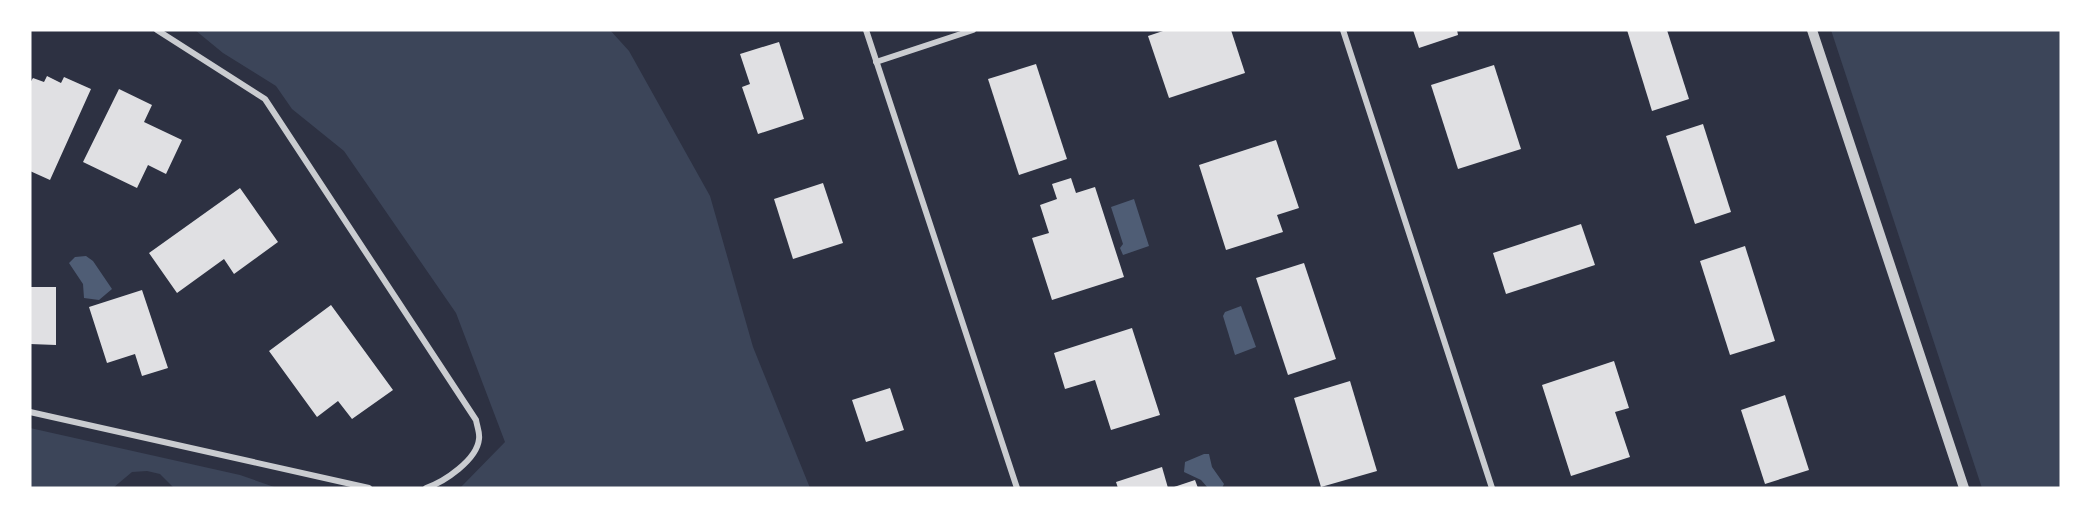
<svg xmlns="http://www.w3.org/2000/svg" width="2091" height="518" viewBox="0 0 2091 518" font-family="'Work Sans',sans-serif">
  <style>
    .green { fill: #3c4559 }
    .water { fill: #4f5d75 }
    .building { fill: #e0e0e3 }
    .lines { fill: none; stroke-linecap: round; stroke-linejoin: round }
    .minor { stroke: #caccd0; stroke-width: 6 }
    .tertiary { stroke: #caccd0; stroke-width: 10 }
  </style>
  <rect width="100%" height="100%" fill="#2d3142"/>
  <g class="green">
    <path d="M195 30H610L629 51 710 196 753 347 810 488H460L505 442 456 313 344 151 292 109 276 86 223 53Z"/>
    <path d="M1831 30H2061V488H1982Z"/>
    <path d="M30 428 240 475 277 488H174L160 474 147 471 132 472 113 488H30Z"/>
  </g>
  <g class="water">
    <path d="M1134 199 1149 246 1123 255 1120 248 1123 244 1111 207Z"/>
    <path d="M86 256 93 261 112 289 99 300 84 298 83 284 69 263 75 257Z"/>
    <path d="M1241 306 1256 347 1235 355 1223 316 1225 312Z"/>
    <path d="M1204 454H1209L1212 467 1224 484 1222 488H1208L1201 480 1184 472 1185 462Z"/>
  </g>
  <g class="building">
    <path d="M1166 30H1231L1245 73 1169 98 1148 36Z"/>
    <path d="M1413 30H1457L1458 35 1419 48Z"/>
    <path d="M1627 30H1667L1689 99 1652 111Z"/>
    <path d="M779 42 804 119 758 134 742 87 750 84 740 54Z"/>
    <path d="M1036 64 1067 159 1019 175 988 79Z"/>
    <path d="M1494 65 1521 149 1458 169 1431 85Z"/>
    <path d="M47 76 61 83 64 77 91 89 50 180 30 171V83L33 78 44 82Z"/>
    <path d="M119 89 152 105 144 122 182 140 166 174 148 165 137 188 83 162Z"/>
    <path d="M1703 124 1731 212 1695 224 1666 136Z"/>
    <path d="M1276 140 1299 208 1277 215 1283 232 1226 250 1199 165Z"/>
    <path d="M1071 178 1076 193 1095 187 1124 277 1052 300 1032 238 1049 233 1040 205 1057 199 1052 184Z"/>
    <path d="M823 183 843 243 793 259 774 199Z"/>
    <path d="M240 188 278 242 234 274 224 259 177 293 149 253Z"/>
    <path d="M1581 224 1595 265 1506 294 1493 253Z"/>
    <path d="M1745 246 1775 341 1730 355 1700 261Z"/>
    <path d="M1304 263 1336 359 1288 375 1256 278Z"/>
    <path d="M30 287H56V345L30 344Z"/>
    <path d="M142 290 168 368 142 376 135 354 107 363 89 307Z"/>
    <path d="M331 305 393 390 352 419 338 401 317 417 269 351Z"/>
    <path d="M1132 328 1160 415 1111 430 1095 380 1065 389 1054 353Z"/>
    <path d="M1614 361 1629 408 1615 412 1630 457 1571 476 1542 385Z"/>
    <path d="M1350 381 1377 471 1321 487 1294 398Z"/>
    <path d="M890 388 904 430 866 442 852 400Z"/>
    <path d="M1785 395 1809 470 1765 484 1741 410Z"/>
    <path d="M1162 467 1168 488H1118L1116 482Z"/>
    <path d="M1195 480 1198 488H1171Z"/>
  </g>
  <g class="lines">
    <g class="minor">
      <path d="M157 30 265 99 476 420C477 426 480 433 479 439 477 460 444 482 426 488"/>
      <path d="M866 30 1017 488"/>
      <path d="M1343 30 1492 488"/>
      <path d="M876 62 973 30"/>
      <path d="M30 412 369 488"/>
    </g>
    <path class="tertiary" d="M1812 30 1964 488"/>
  </g>
  <rect width="2091" height="518" fill="none" stroke="#ffffff" stroke-width="63"/>
</svg>
